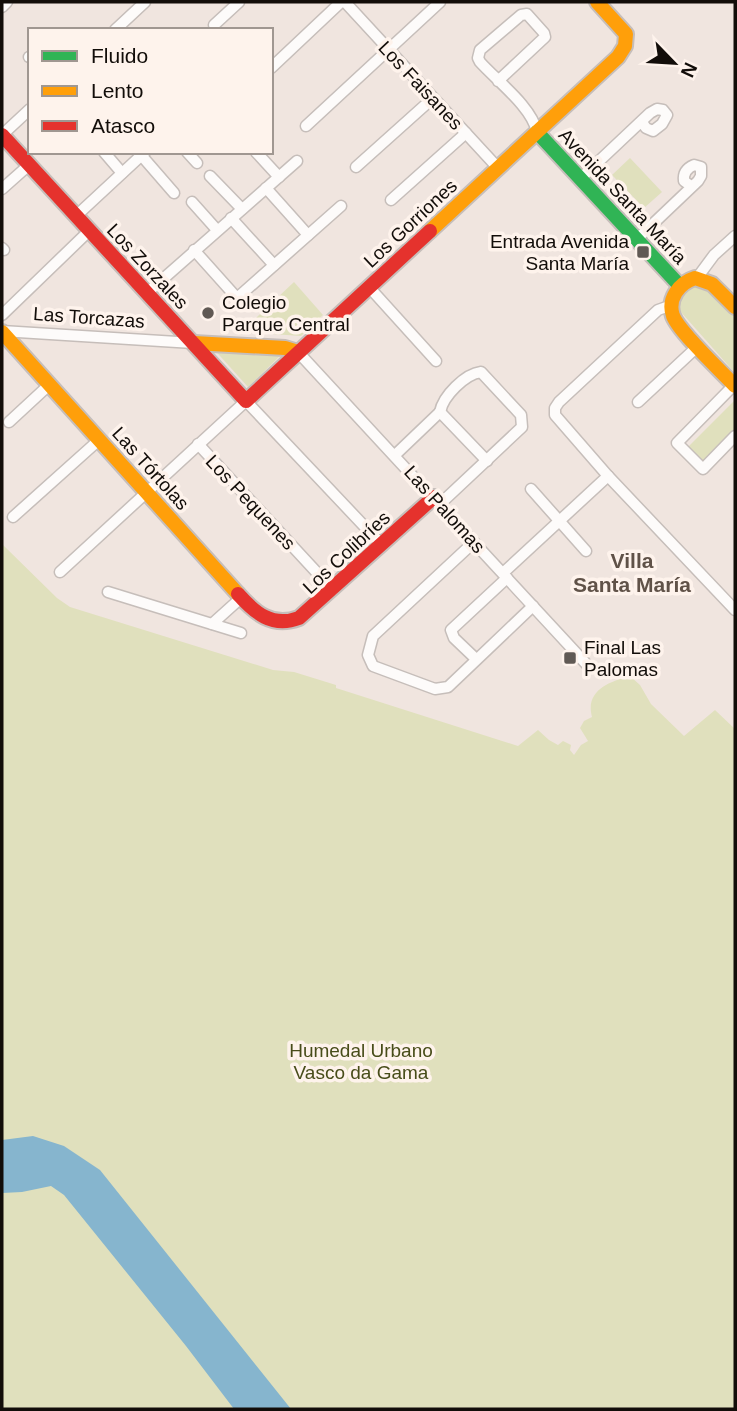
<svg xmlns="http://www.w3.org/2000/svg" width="737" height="1411" viewBox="0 0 737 1411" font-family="Helvetica,sans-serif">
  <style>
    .green { fill: #e0e0bd }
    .water { fill: #86b5ce }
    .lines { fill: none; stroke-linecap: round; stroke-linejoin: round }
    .street-casing { stroke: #c6beba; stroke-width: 13 }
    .fast-casing { stroke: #c6beba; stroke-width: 18 }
    .slow-casing { stroke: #c6beba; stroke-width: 18 }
    .jam-casing { stroke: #c6beba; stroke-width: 18 }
    .street { stroke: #fdfbfa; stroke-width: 10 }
    .fast { stroke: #30b455; stroke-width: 14 }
    .slow { stroke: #ff9f0a; stroke-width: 14 }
    .jam { stroke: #e5322d; stroke-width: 14 }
    .poi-dot { fill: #605954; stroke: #fef3ec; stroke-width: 2.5 }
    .labels { text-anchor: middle; stroke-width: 7; stroke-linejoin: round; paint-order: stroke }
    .street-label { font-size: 19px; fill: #120d09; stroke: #fef3ec }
    .poi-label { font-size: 19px; fill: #120d09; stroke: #fef3ec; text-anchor: start }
    .park-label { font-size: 19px; fill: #484d1a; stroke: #fef3ec }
    .neighbourhood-label { font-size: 21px; font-weight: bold; fill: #605248; stroke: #fef3ec }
  </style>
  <rect width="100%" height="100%" fill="#f0e5df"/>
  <g class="green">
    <path d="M630 158 662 192 644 208 612 175Z"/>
    <path d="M294 282 323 315 301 336 241 332Z"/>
    <path d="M692 284 707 287 735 317V373L680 311 681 296Z"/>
    <path d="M211 346 285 351 248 387Z"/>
    <path d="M735 400V430L702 462 687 448Z"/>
    <path d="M2 544 57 598 70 607 273 670 294 672 336 685V688L518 746 538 730 549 740 558 745 563 741 571 745 570 750 574 755 581 745 588 741 580 728 584 721 592 717C585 691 608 682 630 676L640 685 651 704 684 736 715 710 735 729V1409H2Z"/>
  </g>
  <path class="water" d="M33 1136 64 1146 100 1170 291 1409H234L186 1346 64 1195 51 1186 22 1192 2 1193V1140Z"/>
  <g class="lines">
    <g class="street-casing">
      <g id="street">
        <path d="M345 2 498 168"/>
        <path d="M2 7 7 2"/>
        <path d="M214 25 239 2"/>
        <path d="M115 30 145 2"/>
        <path d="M29 57H30"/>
        <path d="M271 68 341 2"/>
        <path d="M498 81 545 37 544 33 527 14 521 15 480 50 478 58 480 62C497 81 532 107 537 132"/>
        <path d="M306 126 440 2"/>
        <path d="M2 135 30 109"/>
        <path d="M104 152 122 173"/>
        <path d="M187 152 197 163"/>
        <path d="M256 152 279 177"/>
        <path d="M141 155 174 193"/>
        <path d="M356 167 433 98"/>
        <path d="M210 176 242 209"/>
        <path d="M580 179 650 113 657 109 663 110 667 115 662 124 653 131 646 128 642 122"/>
        <path d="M266 188 308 235"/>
        <path d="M2 189 29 165"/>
        <path d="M391 200 466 133"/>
        <path d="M192 202 217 230"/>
        <path d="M76 216 145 152"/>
        <path d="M231 218 274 265"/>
        <path d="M637 239 698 181 701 176V167L694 165C687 168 683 173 684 181L691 186"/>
        <path d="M2 248 4 250"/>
        <path d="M194 250 237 298 341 206"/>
        <path d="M697 278 714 255 735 236"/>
        <path d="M369 287 436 361"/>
        <path d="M147 293 297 161"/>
        <path d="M672 305 658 310 559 402 555 408V415L608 476 735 610"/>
        <path d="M2 315 90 230"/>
        <path d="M2 331 193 343"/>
        <path d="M298 352 590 668"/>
        <path d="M734 385 677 443 703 469 735 436"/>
        <path d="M638 402 697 347"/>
        <path d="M440 412 487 461"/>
        <path d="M9 422 49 385"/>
        <path d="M198 444 333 590"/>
        <path d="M395 455 440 412"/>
        <path d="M531 489 586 551"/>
        <path d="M440 504 522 427 521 415 481 372C465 374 443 396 440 412"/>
        <path d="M13 517 99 440"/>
        <path d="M474 542 373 636 368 655 373 666 435 689 448 687 533 606"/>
        <path d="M60 572 246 401 382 545"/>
        <path d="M503 573 608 476"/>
        <path d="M108 592 241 633"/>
        <path d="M212 624 242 597"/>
        <path d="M476 659 454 638 451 630 507 578"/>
      </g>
    </g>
    <g class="fast-casing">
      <path id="fast" d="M537 132 680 286"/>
    </g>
    <g class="slow-casing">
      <g id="slow">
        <path d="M430 231 618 57 625 46 626 34 597 2"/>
        <path d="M735 307 712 284 695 278C679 283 667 299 673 316 680 333 721 371 735 386"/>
        <path d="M2 332 238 594"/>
        <path d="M194 343 285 348 298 352"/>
      </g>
    </g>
    <g class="jam-casing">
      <g id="jam">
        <path d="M2 135 246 401 430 231"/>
        <path d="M238 594C255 613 272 628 299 618L434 497"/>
      </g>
    </g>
    <use href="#street" class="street"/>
    <use href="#fast" class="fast"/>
    <use href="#slow" class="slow"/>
    <use href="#jam" class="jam"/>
  </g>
  <g class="poi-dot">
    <rect x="636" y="245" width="14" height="14" rx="3.5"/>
    <circle cx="208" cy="313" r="7"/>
    <rect x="563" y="651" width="14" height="14" rx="3.5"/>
  </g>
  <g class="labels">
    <g class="street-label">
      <text transform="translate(421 85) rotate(47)" y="7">Los Faisanes</text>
      <text transform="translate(623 196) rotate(47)" y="7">Avenida Santa María</text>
      <text transform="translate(410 223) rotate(-43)" y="7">Los Gorriones</text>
      <text transform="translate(148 266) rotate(47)" y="7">Los Zorzales</text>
      <text transform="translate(89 317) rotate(4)" y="7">Las Torcazas</text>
      <text transform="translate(151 468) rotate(48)" y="7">Las Tórtolas</text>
      <text transform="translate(251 502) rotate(47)" y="7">Los Pequenes</text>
      <text transform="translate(445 509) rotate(48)" y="7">Las Palomas</text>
      <text transform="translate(346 552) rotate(-43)" y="7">Los Colibríes</text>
    </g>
    <g class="poi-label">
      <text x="629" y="248" text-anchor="end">Entrada Avenida<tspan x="629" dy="22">Santa María</tspan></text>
      <text x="222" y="309">Colegio<tspan x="222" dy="22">Parque Central</tspan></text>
      <text x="584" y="654">Final Las<tspan x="584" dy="22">Palomas</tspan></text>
    </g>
    <g class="park-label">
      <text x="361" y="1057">Humedal Urbano<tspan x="361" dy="22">Vasco da Gama</tspan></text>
    </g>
    <g class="neighbourhood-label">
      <text x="632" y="568">Villa<tspan x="632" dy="24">Santa María</tspan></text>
    </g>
  </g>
  <rect width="737" height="1411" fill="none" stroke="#120d09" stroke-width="7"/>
  <rect x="28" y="28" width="245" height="126" fill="#fef3ec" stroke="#a09791" stroke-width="2"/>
  <rect x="42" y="51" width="35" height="10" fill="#30b455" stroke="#a09791" stroke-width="2"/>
  <text x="91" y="63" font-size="21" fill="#120d09">Fluido</text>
  <rect x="42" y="86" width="35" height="10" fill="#ff9f0a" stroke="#a09791" stroke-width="2"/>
  <text x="91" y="98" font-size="21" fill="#120d09">Lento</text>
  <rect x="42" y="121" width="35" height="10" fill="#e5322d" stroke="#a09791" stroke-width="2"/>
  <text x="91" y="133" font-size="21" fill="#120d09">Atasco</text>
  <g transform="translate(674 63) rotate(115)" stroke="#fef3ec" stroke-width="5" paint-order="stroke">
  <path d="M0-5L12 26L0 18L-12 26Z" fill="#120d09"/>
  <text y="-10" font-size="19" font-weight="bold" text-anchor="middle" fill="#120d09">N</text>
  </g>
</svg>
